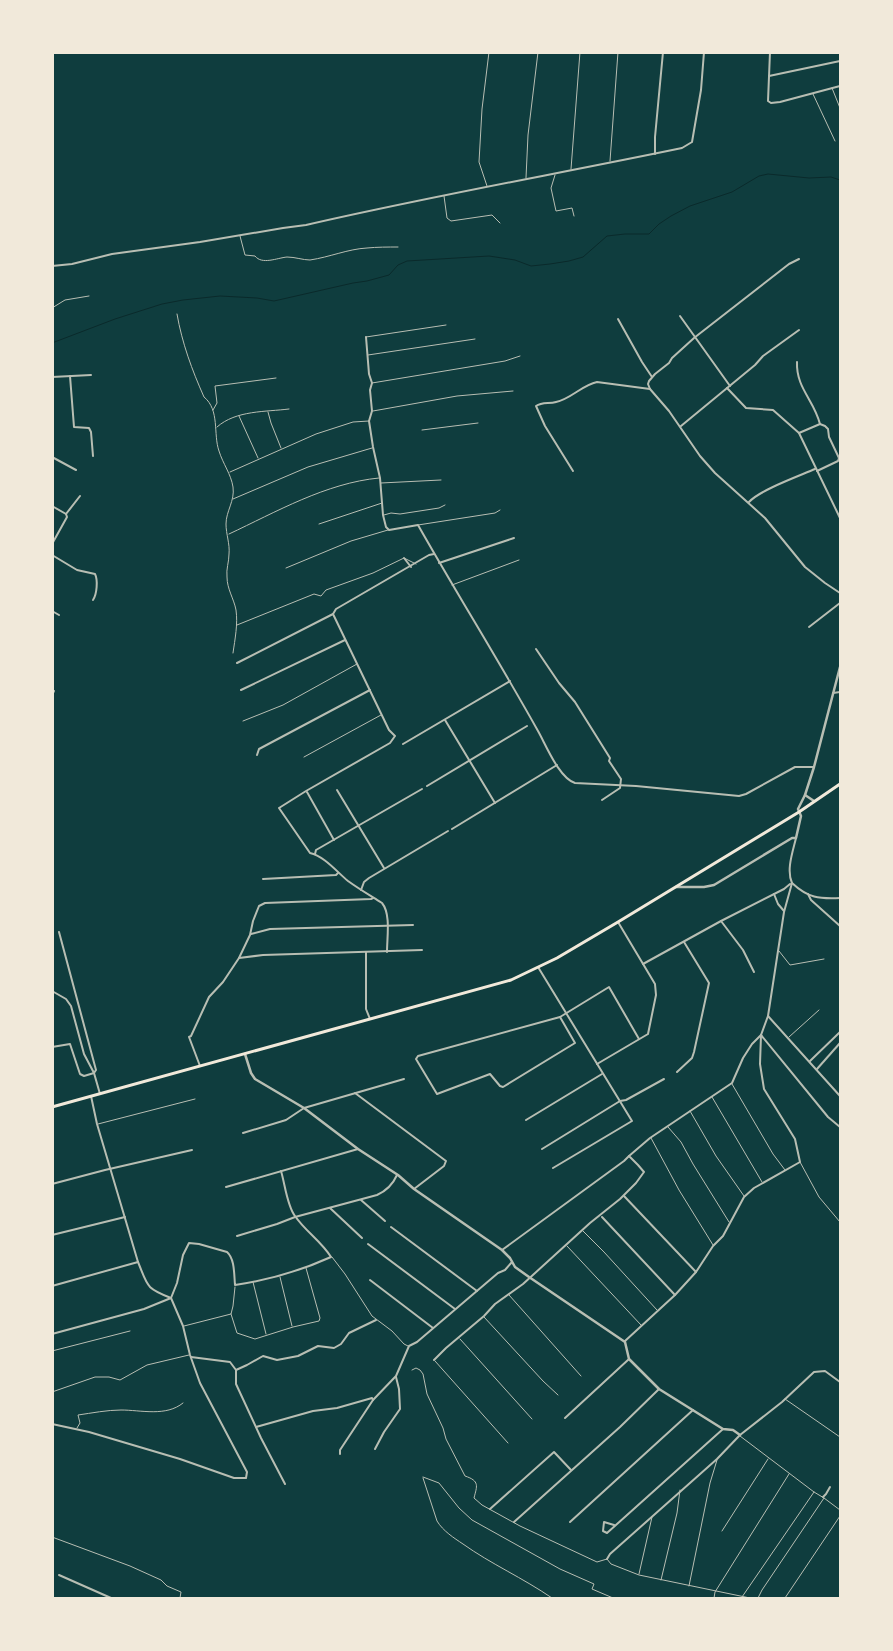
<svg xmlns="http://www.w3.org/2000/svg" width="893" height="1651" viewBox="0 0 893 1651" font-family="Barlow,sans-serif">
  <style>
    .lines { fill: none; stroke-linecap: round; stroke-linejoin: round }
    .stream { stroke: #0a2a2b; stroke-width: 1 }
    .service { stroke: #b8beb3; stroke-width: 1 }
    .minor { stroke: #b8beb3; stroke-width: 2 }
    .tertiary { stroke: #b8beb3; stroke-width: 2.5 }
    .primary { stroke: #f1e9da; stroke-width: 3 }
  </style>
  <rect width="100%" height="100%" fill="#0f3d3e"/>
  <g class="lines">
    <path class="stream" d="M52 343 115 319 162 304 183 300 220 296 257 298 274 301 353 283 367 281 389 275 398 265 407 261 489 256 515 260 531 266 550 264 569 261 583 257 607 236 625 234H649L659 224 671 216 690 206 732 192 759 176 768 174 809 178 831 177 840 180"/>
    <g class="service">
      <path d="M832 88 840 108"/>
      <path d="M813 94 835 141"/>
      <path d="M610 161 618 52"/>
      <path d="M571 169 580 52"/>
      <path d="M555 175 551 188 556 211 572 208 574 216"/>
      <path d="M526 178 528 135 538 52"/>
      <path d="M487 186 479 162 482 109 489 52"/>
      <path d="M444 196 447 218 451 221 492 215 500 223"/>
      <path d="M240 236 245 255 255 256C262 265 277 258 287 257 295 257 303 260 310 260 330 257 348 249 367 248 377 247 388 247 398 247"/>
      <path d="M52 308 65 300 89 296"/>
      <path d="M177 314C182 343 192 370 204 397 220 410 213 434 219 451 223 464 231 474 233 487 235 501 226 511 226 524 226 534 230 544 229 554 229 562 226 569 227 577 227 589 234 599 236 610 238 624 235 639 233 653"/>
      <path d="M366 337 446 325"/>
      <path d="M368 355 475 339"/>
      <path d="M372 383 505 361 520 356"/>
      <path d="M213 410 217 403 215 386 276 378"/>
      <path d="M373 411 457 396 513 391"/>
      <path d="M268 412 271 423 281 448"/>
      <path d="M239 416 258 458"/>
      <path d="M217 427C236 410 266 412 289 409"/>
      <path d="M422 430 478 423"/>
      <path d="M230 472 316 434 353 422 369 421"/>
      <path d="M381 483 441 480"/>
      <path d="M233 499 308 467 372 448"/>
      <path d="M384 515 391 513 400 514 439 508 445 505"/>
      <path d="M319 524 382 503"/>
      <path d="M418 525 495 513 500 510"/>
      <path d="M229 534C276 512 326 483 379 478"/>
      <path d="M286 568 351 541 388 530"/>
      <path d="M452 585 519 560"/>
      <path d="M237 625 314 594 321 596 326 590 373 573 404 558 416 564"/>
      <path d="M243 721 283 705 357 664"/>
      <path d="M304 757 381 715"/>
      <path d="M779 951 790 965 824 959"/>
      <path d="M789 1037 819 1010"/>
      <path d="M732 1084 773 1154 785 1170"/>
      <path d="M712 1097 762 1182"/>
      <path d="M690 1111 716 1156 744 1196"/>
      <path d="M98 1124 195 1099"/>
      <path d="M668 1127 681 1142 693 1164 729 1222"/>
      <path d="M651 1138 679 1190 713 1245"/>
      <path d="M800 1162 819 1197 840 1222"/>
      <path d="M583 1231 604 1252 657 1310"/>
      <path d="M567 1246 641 1325"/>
      <path d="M332 1257 345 1274 372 1316 392 1331 404 1344 408 1346"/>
      <path d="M280 1277 292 1326"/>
      <path d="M253 1282 266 1334"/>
      <path d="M509 1295 581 1376"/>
      <path d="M231 1314 237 1333 255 1339 293 1327 319 1321 320 1318 306 1268"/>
      <path d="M484 1317 543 1381 558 1395"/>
      <path d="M184 1326 231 1314 233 1306 235 1287"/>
      <path d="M460 1339 532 1419"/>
      <path d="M52 1351 130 1331"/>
      <path d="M435 1361 508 1443"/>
      <path d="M412 1370 416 1368 420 1370 423 1374 427 1394 443 1428 446 1439 465 1476C480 1481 477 1486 474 1498L482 1505 520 1526 597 1562 607 1559 611 1564 639 1575 750 1598"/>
      <path d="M52 1392 95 1377H109L120 1380 147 1365 189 1355"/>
      <path d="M785 1399 840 1437"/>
      <path d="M77 1428 80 1423 78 1415C92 1413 107 1410 121 1410 141 1410 166 1417 183 1403"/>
      <path d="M740 1436 814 1492 824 1498 840 1510"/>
      <path d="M423 1477 439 1483 459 1508 472 1520 560 1569 594 1584 592 1589 613 1598"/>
      <path d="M423 1478 437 1521C443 1531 454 1538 463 1544 491 1564 523 1578 552 1598"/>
      <path d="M722 1531 768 1459"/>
      <path d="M52 1537 130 1566 161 1580 167 1586 181 1592 180 1598"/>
      <path d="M639 1574 652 1517"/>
      <path d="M840 1576V1575"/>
      <path d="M661 1580 677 1513 680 1490"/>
      <path d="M689 1586 710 1483 717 1460"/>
      <path d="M742 1597 814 1492"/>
      <path d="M714 1598 715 1592 789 1474"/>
      <path d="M758 1598 762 1590 824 1498"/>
      <path d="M785 1598 840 1516"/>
    </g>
    <g class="minor">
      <path d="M770 52 768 101 771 103 780 102 840 86"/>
      <path d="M769 76 840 61"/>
      <path d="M655 154V137L663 52"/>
      <path d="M799 259 789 264 694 338 672 358 669 363 655 374 649 381 648 384 650 389 669 411 700 456 715 473 765 518 805 567 825 583 840 593"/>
      <path d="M52 266 72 264 112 254 200 242 283 228 306 225C431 196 557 174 682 148L692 142 701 90 704 52"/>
      <path d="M680 316 730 386"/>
      <path d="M618 319 642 362 652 377"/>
      <path d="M366 337 369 374 372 383 370 390 372 411 369 421 373 447 380 478 383 515 386 527 389 530 418 525C457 594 499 661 538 731 546 745 559 778 575 783L636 786 739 796 746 794 795 767H814"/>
      <path d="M797 362C796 388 814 400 820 424"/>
      <path d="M70 376 74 427 89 428 91 432 93 456"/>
      <path d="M52 377 91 375"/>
      <path d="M727 388 746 408 773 410 799 433 840 518"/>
      <path d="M681 426 755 365 763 356 799 330"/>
      <path d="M799 433 820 424 825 426 828 429 829 437 839 458 838 461 817 471"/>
      <path d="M52 457 76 470"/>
      <path d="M573 471 545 426 536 406C542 402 549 404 556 402 571 399 582 385 597 382L650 389"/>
      <path d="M749 502C760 490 799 476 815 469"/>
      <path d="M52 506 66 514"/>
      <path d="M52 544 67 517 66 514 80 496"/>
      <path d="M52 555 77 570 95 574C98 580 97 594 93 600"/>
      <path d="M404 558 411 567"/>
      <path d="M439 563 514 538"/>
      <path d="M52 611 59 615"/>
      <path d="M809 627 840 603"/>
      <path d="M536 649 559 683 575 702 610 758 609 761 621 779 620 788 602 800"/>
      <path d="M237 663 333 614"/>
      <path d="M241 690 345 640"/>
      <path d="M833 693 840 692"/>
      <path d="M52 695 54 691"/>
      <path d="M445 720 495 803"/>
      <path d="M403 744 510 681"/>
      <path d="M257 755 259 749 370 690"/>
      <path d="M427 786 527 726"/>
      <path d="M337 790 384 868"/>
      <path d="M307 792 334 840"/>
      <path d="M452 829 557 765"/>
      <path d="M315 854 316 850 422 789"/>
      <path d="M263 879 336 875 338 873"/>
      <path d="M792 883C808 898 819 899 840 898"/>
      <path d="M361 890 364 882 369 878 448 831"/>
      <path d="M774 894 778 904 784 911"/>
      <path d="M808 894 811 900 840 926"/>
      <path d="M721 921 743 950 754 972"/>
      <path d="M59 932 96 1070 94 1073"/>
      <path d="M251 934 270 929 413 925"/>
      <path d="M366 952V1009L370 1019"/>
      <path d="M387 952C387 937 391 914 382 903 371 896 359 889 348 881 337 872 324 856 310 853L279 808 306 791 390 743 395 736 389 730 333 614 336 609 429 555 434 554"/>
      <path d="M239 958 263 955 422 950"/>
      <path d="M643 964 721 921 784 889 790 884"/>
      <path d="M538 967 632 1121 553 1168"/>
      <path d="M52 991 66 999 71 1006 84 1054 94 1073 100 1094"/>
      <path d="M768 1016 840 1096"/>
      <path d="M560 1017 575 1043 503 1087 500 1086 490 1074 437 1094 416 1059 418 1056Z"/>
      <path d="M560 1017 609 987 639 1039"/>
      <path d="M761 1035 828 1117 840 1127"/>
      <path d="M52 1047 70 1044 80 1074 84 1076 94 1073"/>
      <path d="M810 1061 840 1032"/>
      <path d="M597 1064 648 1034 656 995 655 984 618 922"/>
      <path d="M200 1066 189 1037 191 1036 209 997 223 982 239 958 250 935 253 921 259 906 265 903 371 899 373 898"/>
      <path d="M817 1069 840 1043"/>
      <path d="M677 1072 692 1058 694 1052 709 983 684 942"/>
      <path d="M355 1093 446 1161 444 1166 414 1189"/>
      <path d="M526 1120 602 1074"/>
      <path d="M243 1133 286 1120 304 1108 404 1079"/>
      <path d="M542 1149 620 1101 626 1100 664 1079"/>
      <path d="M52 1184 105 1170 192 1150"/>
      <path d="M226 1187 358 1149"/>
      <path d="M624 1196 696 1272"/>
      <path d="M361 1200 385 1221"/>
      <path d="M330 1208 362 1238"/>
      <path d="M602 1217 675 1295"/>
      <path d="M391 1227 477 1291"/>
      <path d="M52 1235 125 1217"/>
      <path d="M237 1236 277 1224 295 1217 377 1195C386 1191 393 1184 397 1175"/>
      <path d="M368 1244 455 1309"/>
      <path d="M502 1250 624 1161 629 1156"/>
      <path d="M370 1280 433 1328"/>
      <path d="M52 1286 138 1262"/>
      <path d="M52 1334 144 1309 171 1298 177 1283 183 1255 189 1243 199 1244 227 1252C235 1259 234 1275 235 1285 269 1280 300 1271 331 1257 321 1241 305 1231 295 1216 287 1206 285 1184 281 1171"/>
      <path d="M625 1341 675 1295 696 1272 713 1246 723 1236 744 1197 754 1188 800 1162 795 1139 764 1089 760 1064 761 1035 768 1016 784 912 792 883C786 870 793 851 796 838"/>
      <path d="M191 1357 230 1362 236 1370 247 1365 263 1356 277 1360 298 1356 318 1346 334 1348 341 1344 349 1333 376 1320"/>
      <path d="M434 1360 446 1348 484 1316 495 1304 523 1284 590 1223 620 1199 636 1183 644 1172 638 1165 629 1156 650 1138 732 1083 743 1058 752 1044 761 1035"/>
      <path d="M236 1370V1384L261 1438 285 1484"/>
      <path d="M565 1418 629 1359"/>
      <path d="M52 1424 89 1432 180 1459 234 1478H246L247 1472 200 1383 190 1355 183 1326 171 1298C145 1288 148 1286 138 1262L97 1124 91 1096"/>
      <path d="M256 1427 313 1411 337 1408 372 1398 373 1400"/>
      <path d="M375 1449 384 1432 400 1409 399 1389 396 1377"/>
      <path d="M340 1454V1450L373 1400 396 1376 409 1346 417 1342 498 1273 505 1270 512 1262"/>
      <path d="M823 1497 826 1494 830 1487"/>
      <path d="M490 1509 554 1452 571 1470"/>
      <path d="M514 1522 620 1427 659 1389"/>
      <path d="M570 1522 693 1410"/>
      <path d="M614 1525 604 1522 603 1531 607 1533 723 1429"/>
      <path d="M607 1559 610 1554 717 1459 740 1435 782 1402 814 1372 825 1371 840 1382"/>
      <path d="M59 1575 111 1598"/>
    </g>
    <g class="tertiary">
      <path d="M805 795 814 801"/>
      <path d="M676 887H704L714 885 792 838H796L801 816 798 809 805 795 814 767 840 667"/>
      <path d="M245 1054 251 1073 255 1079 304 1108 358 1149 398 1175 414 1189 502 1250 510 1258 515 1267 529 1277 625 1342 629 1359 659 1389 723 1429 733 1430 740 1435"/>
    </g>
    <path class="primary" d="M52 1107 511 980 557 958 618 922 799 812 840 784"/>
  </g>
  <rect width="893" height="1651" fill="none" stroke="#f1e9da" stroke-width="108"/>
</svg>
